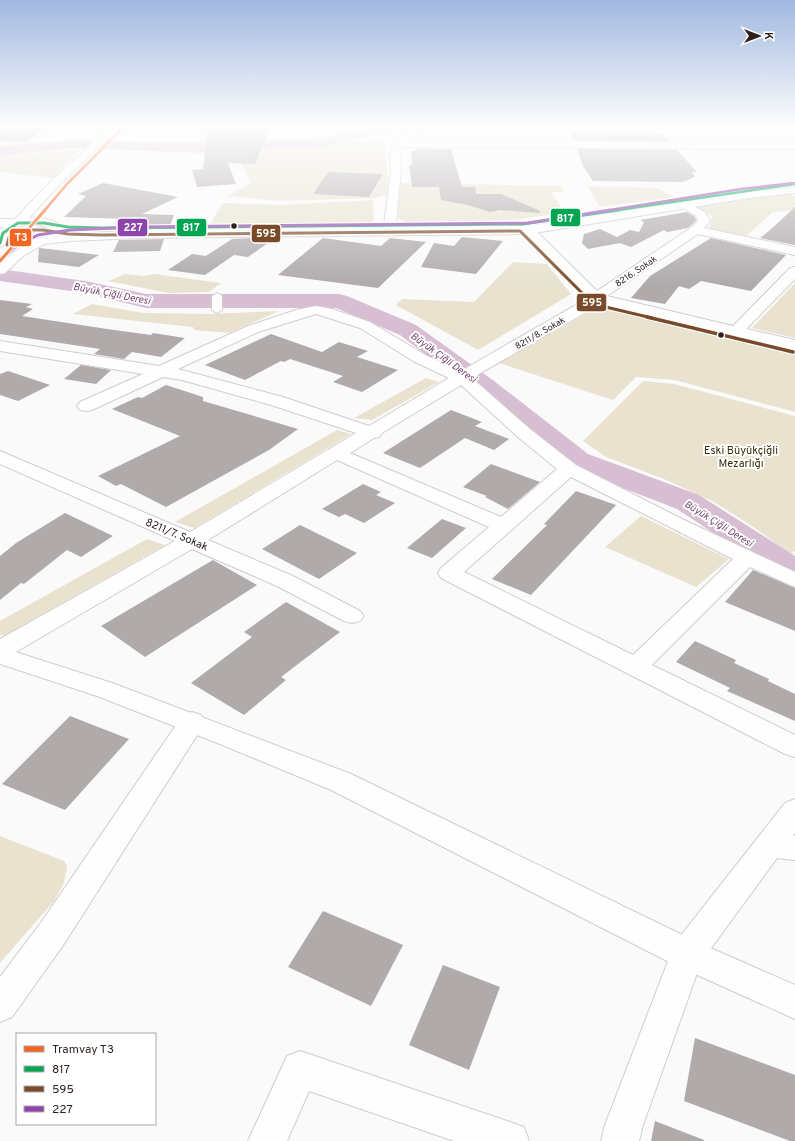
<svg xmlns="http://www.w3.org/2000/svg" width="795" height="1141" viewBox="0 0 795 1141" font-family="Overpass,sans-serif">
  <rect width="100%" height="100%" fill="#fafafa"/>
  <!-- green -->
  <g fill="#e8e2cf">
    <polygon points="350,141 384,142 388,179 387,195 374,198 279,201 228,196 251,183 235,152 337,144"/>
    <polygon points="80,149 53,178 0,172 0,156"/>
    <polygon points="400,183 562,186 564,192 551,192 565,213 513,220 406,222 398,218"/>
    <polygon points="587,186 657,188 674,197 600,207"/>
    <polygon points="788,193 795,196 795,210 773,212 744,238 709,230 712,216 698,208 698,205"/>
    <polygon points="373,200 374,221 368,223 210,224 223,203 279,205"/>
    <polygon points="39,224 47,225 54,229 48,235 27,239"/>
    <polygon points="513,262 547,264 571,294 478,350 396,305 402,299 474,302"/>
    <polygon points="125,274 143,276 154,274 221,283 209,292 169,293 108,281"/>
    <polygon points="795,283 795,338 752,328"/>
    <polygon points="92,304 143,313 209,314 279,311 229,333 194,330 193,327 73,314"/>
    <polygon points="598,307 612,307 795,351 795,412 675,380 636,377 613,400 499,363"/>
    <polygon points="426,378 439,382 372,420 354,418"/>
    <polygon points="643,381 674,384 795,416 795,551 790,554 752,526 714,502 664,479 606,457 583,441"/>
    <polygon points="337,430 351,434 194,528 175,522"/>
    <polygon points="641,516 729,559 696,587 605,547"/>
    <polygon points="147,539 165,545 5,635 0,635 0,621"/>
    <polygon points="0,836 64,861 67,866 64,883 54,901 0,963"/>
  </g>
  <!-- water -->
  <polygon fill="#d7bed3" points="92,140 87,146 0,153 0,149"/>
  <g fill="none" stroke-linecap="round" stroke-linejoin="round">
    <!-- river -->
    <g fill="#d7bed3" fill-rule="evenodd">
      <polygon points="370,127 392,127 390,130 327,146 206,153 74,148 0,156 0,146 74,140 206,143 327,138"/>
      <polygon points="0,269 85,281 146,294 339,294 347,296 416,325 494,381 588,454 699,495 795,556 795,578 768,569 677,509 566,466 476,393 400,335 336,308 146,308 85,293 0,281"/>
    </g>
  </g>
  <!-- building -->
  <g fill="#b0aaab">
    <polygon points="0,127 46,127 27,142 0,141"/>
    <polygon points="208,127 270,127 255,164 228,163 236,184 197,187 192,170 203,169"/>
    <polygon points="570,132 662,133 669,141 573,140"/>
    <polygon points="417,149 451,149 462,187 475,187 476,194 501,194 540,211 539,213 500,210 490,212 468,205 441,200 439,187 412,187 409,165 412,165 411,151 417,151"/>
    <polygon points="577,149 677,150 697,172 692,172 695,177 682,182 593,181 583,166"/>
    <polygon points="328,172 383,174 369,197 313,194"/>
    <polygon points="103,183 178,197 142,214 174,215 169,228 125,229 130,219 64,217 86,196 78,194"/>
    <polygon points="795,207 795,245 760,238 770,230"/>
    <polygon points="687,212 695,217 696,221 688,228 667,232 664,230 631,247 620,243 588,249 582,243 584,234 600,229 617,237 630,230 639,232 644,222 640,220"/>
    <polygon points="462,237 503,241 476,274 421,267 434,243 454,246"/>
    <polygon points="253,238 254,241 268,243 248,257 234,255 205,275 168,270 192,254 206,256 232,239"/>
    <polygon points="323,238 381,246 390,238 426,242 378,288 278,275"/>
    <polygon points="711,238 786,255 751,291 701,281 689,289 679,286 665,304 631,298 650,276"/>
    <polygon points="164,239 160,251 113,252 119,240"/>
    <polygon points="39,248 40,248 99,255 79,267 38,262"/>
    <polygon points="0,300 32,304 26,307 33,309 22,316 107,329 151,335 153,333 185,338 161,357 132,352 124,359 94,354 100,349 0,334"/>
    <polygon points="271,334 322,352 339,342 368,351 357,357 398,370 362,392 333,382 343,376 290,359 284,362 281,361 245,380 205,365"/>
    <polygon points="81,365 111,370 96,384 64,379"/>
    <polygon points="8,371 50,385 18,401 0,395 0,374"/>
    <polygon points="166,385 203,397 203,401 298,429 269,450 166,507 121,484 116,486 98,476 180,436 112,409 138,397 142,398"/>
    <polygon points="451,410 482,422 475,426 509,439 494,450 465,438 420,468 383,453"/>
    <polygon points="491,464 540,482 508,509 485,497 487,496 463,487"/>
    <polygon points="363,484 381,492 376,495 395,503 364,523 345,514 339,517 322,509"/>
    <polygon points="576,491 616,505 531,595 492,579 547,525 544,524"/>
    <polygon points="65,513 113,536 81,557 67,550 24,584 21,583 0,600 0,556 16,543"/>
    <polygon points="442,519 466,528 432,558 407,548"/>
    <polygon points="300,525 357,553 319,579 262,549"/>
    <polygon points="213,560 257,585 145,657 101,626"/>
    <polygon points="753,570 795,588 795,631 725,602"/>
    <polygon points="286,602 340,632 281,677 286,680 244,715 191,683 252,637 244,632"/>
    <polygon points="695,641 736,660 734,663 769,679 768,681 795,694 795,721 727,691 730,688 676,662"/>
    <polygon points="70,716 129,739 65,810 2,784"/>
    <polygon points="323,911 403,945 371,1006 288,967"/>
    <polygon points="443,965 500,987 469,1070 409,1045"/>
    <polygon points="695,1038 795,1075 795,1141 790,1141 684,1101"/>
    <polygon points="655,1121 704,1140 704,1141 651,1141"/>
  </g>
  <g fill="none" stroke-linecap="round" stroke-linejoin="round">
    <defs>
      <polygon id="pedestrian" points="217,293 222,296 222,310 217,313 212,310 212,296"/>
      <g id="minor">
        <path d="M422,127H439L438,129C427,132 413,130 406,141L795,143V149L403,147L400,152L401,171L396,225L390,229L386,227L384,225L391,171L390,152L403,132Z"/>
        <path d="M685,202L705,212L710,221L704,228L795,247V255L698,234L607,296L733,326L790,268L795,267V279L746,329L795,340V350L599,303L595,307L472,378L530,429L576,465L682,519L795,572V587L750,567L652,665L795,735V757L785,754L441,578L438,573L441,568L489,527L337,460L208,540L293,576L360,611L364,616L360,621L352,623L344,621L277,586L192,549L9,656L0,658V639L175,541L0,464V451L190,532L356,433L271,405L182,380L163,377L92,410L86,411L80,410L77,406L80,402L143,374L0,351V341L159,366L248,326L296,310L316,306L332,309L370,322L427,356L461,371L588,298L519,226L517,224L519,222H527L597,291L692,227L698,221L696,216L679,205ZM316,314L360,328L415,362L449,378L369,426L283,397L178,369L258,332ZM461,385L518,437L557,469L501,517L350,453L374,438L379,437L382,433ZM571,477L733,559L633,655L464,572Z"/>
        <polygon points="192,712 201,715 205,722 201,729 64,944 12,1017 0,1022 0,977 40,924 183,715"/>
        <polygon points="795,799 795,833 793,835 795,836 795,860 777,858 701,962 643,1125 639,1141 601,1141 605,1125 675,943 785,803"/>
        <polygon points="300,1051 510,1122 524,1127 529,1141 454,1141 309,1091 287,1141 248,1141 287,1056"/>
      </g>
      <g id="tertiary">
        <path d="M111,127H120L60,184L29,218C41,217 57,219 65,230L62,235L137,230L529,226L742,193L795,187V193L742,199L529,234L137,238L71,241L44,244L23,256L5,273L0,274V263L20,248L5,244L0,247V230L3,227H0V219H15L52,180ZM35,224L45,226L53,231C45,241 19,243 9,236C13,225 25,225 35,224Z"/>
        <polygon points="0,647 115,684 351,774 699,943 795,985 795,1019 675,965 331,790 220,744 97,696 0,664"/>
      </g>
    </defs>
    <!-- pedestrian casing -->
    <use href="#pedestrian" stroke="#d2cccb" stroke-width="2"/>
    <!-- minor casing -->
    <use href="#minor" stroke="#d2cccb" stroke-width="2"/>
    <!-- tertiary casing -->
    <use href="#tertiary" stroke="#d2cccb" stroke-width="2"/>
    <!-- pedestrian -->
    <use href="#pedestrian" fill="#fefefe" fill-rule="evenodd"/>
    <!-- minor -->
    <use href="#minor" fill="#fefefe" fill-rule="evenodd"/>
    <!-- tertiary -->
    <use href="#tertiary" fill="#fefefe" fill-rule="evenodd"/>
    <defs>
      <polyline id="bus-1-far1" points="612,211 795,184"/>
      <polyline id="bus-1" points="0,243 3,233 18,223 44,223 68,227 101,228 523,224 619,210"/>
      <polyline id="bus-2-far1" points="7,245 9,237 20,230 43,230 68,234 101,235 520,231 593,304 652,318"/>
      <polyline id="bus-2" points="647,317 793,352"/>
      <polyline id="bus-3-far1" points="604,211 741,189 794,183"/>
      <polyline id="bus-3" points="0,261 15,247 38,235 70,230 137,227 528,223 610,210"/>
    </defs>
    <!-- bus-1-far1 casing -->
    <use href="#bus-1-far1" stroke="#fff" stroke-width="4"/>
    <!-- bus-1 casing -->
    <use href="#bus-1" stroke="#fff" stroke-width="5"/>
    <!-- bus-2-far1 casing -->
    <use href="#bus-2-far1" stroke="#fff" stroke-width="5"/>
    <!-- bus-2 casing -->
    <use href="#bus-2" stroke="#fff" stroke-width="5.5"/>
    <!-- bus-3-far1 casing -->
    <use href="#bus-3-far1" stroke="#fff" stroke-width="4"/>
    <!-- bus-3 casing -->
    <use href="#bus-3" stroke="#fff" stroke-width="5"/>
    <!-- bus-1-far1 -->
    <use href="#bus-1-far1" stroke="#00a651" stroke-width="2.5"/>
    <!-- bus-1 -->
    <use href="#bus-1" stroke="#00a651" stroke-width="3"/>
    <!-- bus-2-far1 -->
    <use href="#bus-2-far1" stroke="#7a4b2a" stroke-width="3"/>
    <!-- bus-2 -->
    <use href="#bus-2" stroke="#7a4b2a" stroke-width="3.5"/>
    <!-- bus-3-far1 -->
    <use href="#bus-3-far1" stroke="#8e44ad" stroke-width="2.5"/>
    <!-- bus-3 -->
    <use href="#bus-3" stroke="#8e44ad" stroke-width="3"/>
    <defs>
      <polyline id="tram-1-far1" points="44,211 68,183 124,127"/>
      <polyline id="tram-1" points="0,261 45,210"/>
    </defs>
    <!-- tram-1-far1 casing -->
    <use href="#tram-1-far1" stroke="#fff" stroke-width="4"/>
    <!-- tram-1 casing -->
    <use href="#tram-1" stroke="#fff" stroke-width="5"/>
    <!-- tram-1-far1 -->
    <use href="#tram-1-far1" stroke="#f26522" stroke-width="2.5"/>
    <!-- tram-1 -->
    <use href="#tram-1" stroke="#f26522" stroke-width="3"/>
  </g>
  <!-- sky -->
  <linearGradient id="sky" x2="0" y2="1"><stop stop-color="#a1b8e0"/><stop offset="0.44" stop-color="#fdfdfd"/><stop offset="1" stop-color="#fdfdfd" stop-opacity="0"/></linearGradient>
  <rect width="795" height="286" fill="url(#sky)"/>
  <!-- markers -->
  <g fill="#2c1f1c" stroke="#fff" stroke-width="1.5">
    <circle cx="234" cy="226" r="3.5"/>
    <circle cx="721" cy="335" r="3.5"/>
  </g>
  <g text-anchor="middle" stroke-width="4" stroke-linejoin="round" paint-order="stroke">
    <!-- far-street labels -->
    <g font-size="9" fill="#2c1f1c" stroke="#fff">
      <text transform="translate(636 271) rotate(-34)" y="3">8216. Sokak</text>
      <text transform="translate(540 333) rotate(-30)" y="3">8211/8. Sokak</text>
    </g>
    <!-- far-water labels -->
    <g font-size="10" font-style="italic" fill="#74446d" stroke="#fff">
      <text transform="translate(112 293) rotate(11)" y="4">Büyük Çiğli Deresi</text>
      <text transform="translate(444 357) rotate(36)" y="4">Büyük Çiğli Deresi</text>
      <text transform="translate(719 523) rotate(32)" y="4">Büyük Çiğli Deresi</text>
    </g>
    <!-- park labels -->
    <g font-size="11" fill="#382e0b" stroke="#fff">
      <text x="741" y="454">Eski Büyükçiğli<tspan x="741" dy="13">Mezarlığı</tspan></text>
    </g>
    <!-- street labels -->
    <g font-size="11" fill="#2c1f1c" stroke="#fff">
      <text transform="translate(177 534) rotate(23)" y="4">8211/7. Sokak</text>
    </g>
  </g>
  <g stroke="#fff" stroke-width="1.5">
    <rect x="550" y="208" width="31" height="19" rx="4" fill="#00a651"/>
    <rect x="176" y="218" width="31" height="19" rx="4" fill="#00a651"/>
    <rect x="117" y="218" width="31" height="19" rx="4" fill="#8e44ad"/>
    <rect x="251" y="224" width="30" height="19" rx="4" fill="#7a4b2a"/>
    <rect x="9" y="228" width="23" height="19" rx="4" fill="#f26522"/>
    <rect x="576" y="293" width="31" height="19" rx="4" fill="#7a4b2a"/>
  </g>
  <g font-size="11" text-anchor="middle" font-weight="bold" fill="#fff">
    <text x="565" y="222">817</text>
    <text x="191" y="231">817</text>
    <text x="133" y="231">227</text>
    <text x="266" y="237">595</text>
    <text x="21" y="241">T3</text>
    <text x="592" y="306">595</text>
  </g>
  <!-- legend -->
  <rect x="16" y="1033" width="140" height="92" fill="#ffffff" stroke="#aba5a4"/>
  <rect x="24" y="1046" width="20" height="6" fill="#f26522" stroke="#aba5a4"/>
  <text x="52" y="1053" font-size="12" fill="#2c1f1c">Tramvay T3</text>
  <rect x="24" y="1066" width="20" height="6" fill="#00a651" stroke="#aba5a4"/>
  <text x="52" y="1073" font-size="12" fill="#2c1f1c">817</text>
  <rect x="24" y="1086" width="20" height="6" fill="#7a4b2a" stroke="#aba5a4"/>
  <text x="52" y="1093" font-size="12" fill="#2c1f1c">595</text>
  <rect x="24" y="1106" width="20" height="6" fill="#8e44ad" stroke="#aba5a4"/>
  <text x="52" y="1113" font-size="12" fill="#2c1f1c">227</text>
  <!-- north arrow -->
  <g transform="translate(759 36) rotate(90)" stroke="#ffffff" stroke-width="3" paint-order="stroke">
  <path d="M0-3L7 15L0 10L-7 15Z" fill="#2c1f1c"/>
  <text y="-6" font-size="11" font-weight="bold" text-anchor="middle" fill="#2c1f1c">K</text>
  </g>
</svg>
